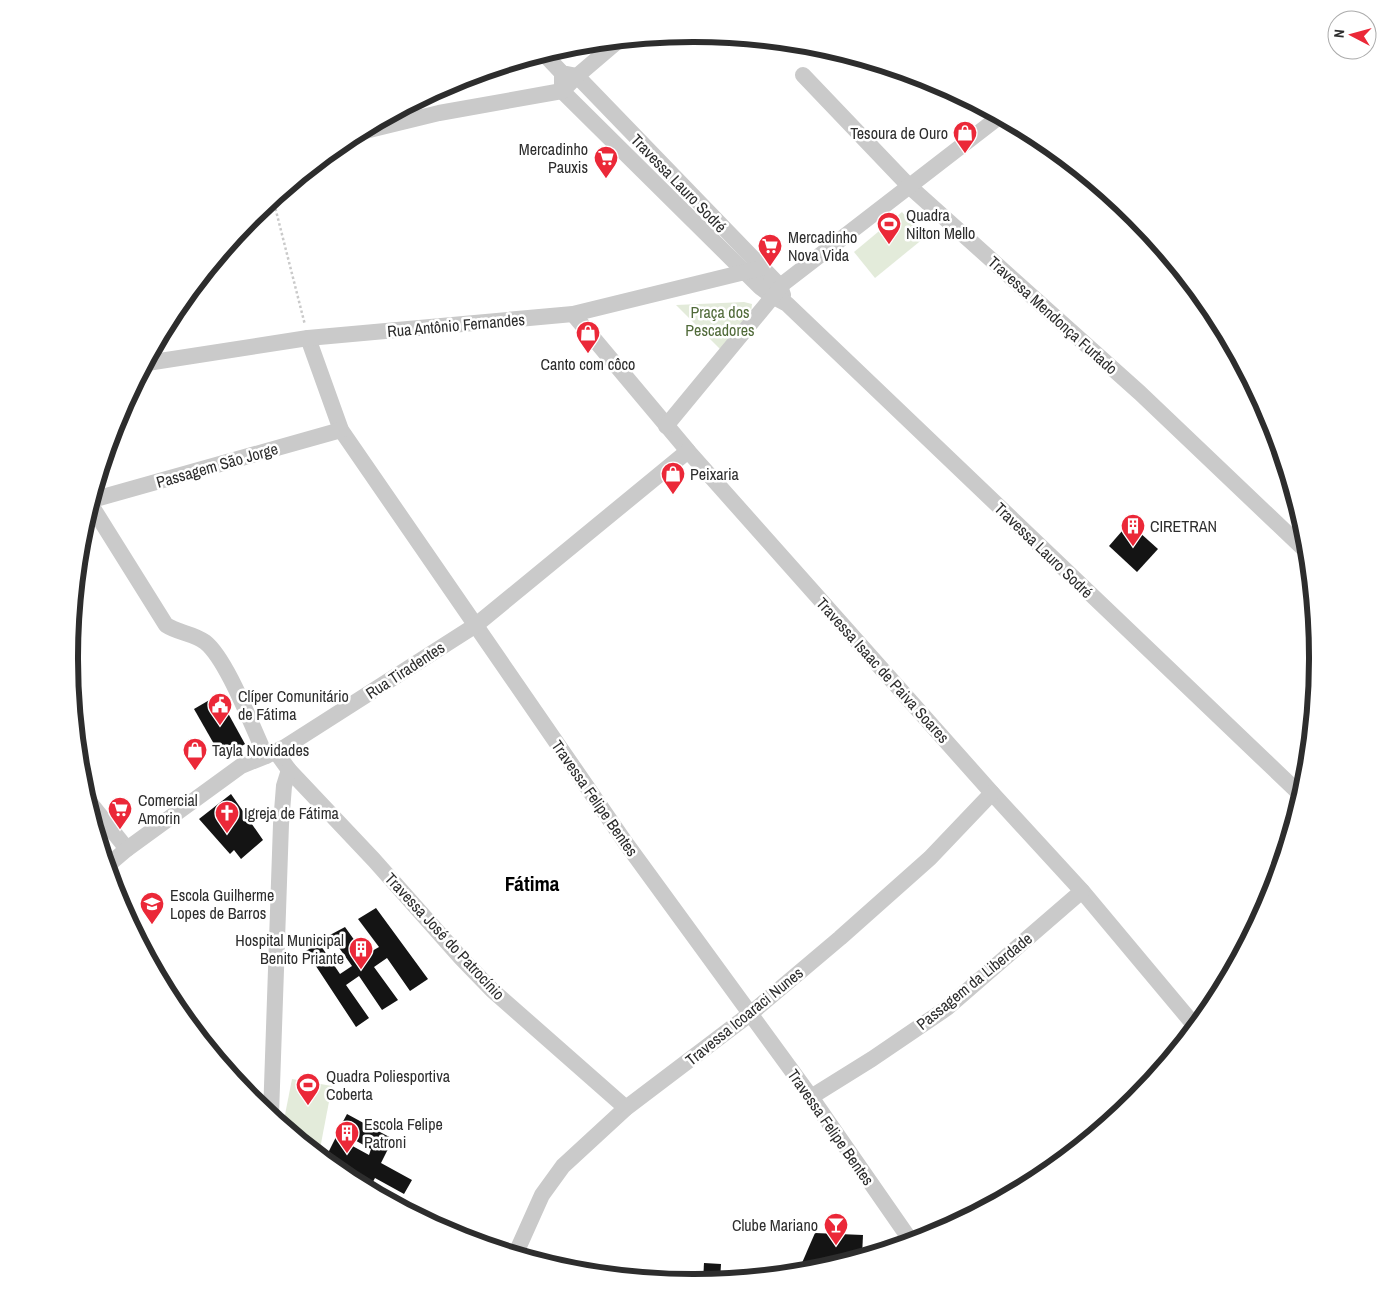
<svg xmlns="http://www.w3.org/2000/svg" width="1387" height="1316" viewBox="0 0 1387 1316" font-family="'Archivo Narrow',sans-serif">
  <rect width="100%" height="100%" fill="#fff"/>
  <!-- green -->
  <g fill="#e3ebda">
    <polygon points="902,212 924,238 875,278 854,252"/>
    <polygon points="744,302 752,304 751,312 720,349 676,305"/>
    <polygon points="292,1079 332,1086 319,1154 283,1125"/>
  </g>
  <!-- building -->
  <g fill="#141414">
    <polygon points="1129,523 1158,549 1137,572 1109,546"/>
    <polygon points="218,695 245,744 222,758 194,709"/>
    <polygon points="231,794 263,840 241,859 234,850 230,854 199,819"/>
    <polygon points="376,908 428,979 410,991 387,958 374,967 398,1000 382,1010 359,976 346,985 369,1018 356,1027 306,951 319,943 340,974 352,966 330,935 345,927 365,955 379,947 358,919"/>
    <polygon points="347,1114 393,1139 381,1163 412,1180 404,1194 375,1178 369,1189 352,1180 354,1176 325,1159 336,1137 369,1155 371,1149 338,1131"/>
    <polygon points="815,1233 863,1235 862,1256 815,1270 798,1272"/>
    <polygon points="704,1263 721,1264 720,1280 703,1281"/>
  </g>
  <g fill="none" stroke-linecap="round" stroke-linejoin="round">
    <!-- path -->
    <polyline stroke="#cacaca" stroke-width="2.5" stroke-dasharray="2.5 2.5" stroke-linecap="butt" points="273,199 305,325"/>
    <!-- street -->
    <g stroke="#cacaca" stroke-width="16">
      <polyline points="544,54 562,73 577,76 780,286 783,295"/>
      <polyline points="562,73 562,91 760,287 772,296 787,304 1301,795"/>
      <polyline points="803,75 909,186 1140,393 1307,552"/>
      <polyline points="357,133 439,113 562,91 577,76 618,41"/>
      <polyline points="573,314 688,451 992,793 1082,891 1195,1026"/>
      <polyline points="308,338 341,430 625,842 811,1097 911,1241"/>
      <polyline points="147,363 308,338 573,314 761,268"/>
      <polyline points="666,426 784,283 999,117"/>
      <polyline points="92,500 341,430"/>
      <path d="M91,505L166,625C178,633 193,633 205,642C227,659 253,729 266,756"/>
      <polyline points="276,752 289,770 374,860 461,958 492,990 626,1108"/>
      <polyline points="87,799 127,849"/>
      <polyline points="107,866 127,849 241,766 266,756 285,747 476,625 688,451"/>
      <polyline points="811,1097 872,1059 947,1008 1082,891"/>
      <polyline points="271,1115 281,824 284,786 289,770"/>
      <polyline points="516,1253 542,1195 563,1166 626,1108 750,1014 840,938 930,858 992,793"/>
    </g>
  </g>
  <!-- icons -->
  <defs>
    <symbol id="shop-pin" viewBox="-11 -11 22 30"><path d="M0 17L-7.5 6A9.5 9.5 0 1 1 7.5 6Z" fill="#eb2838" stroke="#fff"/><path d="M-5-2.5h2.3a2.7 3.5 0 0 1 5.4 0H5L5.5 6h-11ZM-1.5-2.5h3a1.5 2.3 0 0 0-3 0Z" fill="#fff"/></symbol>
    <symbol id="supermarket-pin" viewBox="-11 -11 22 30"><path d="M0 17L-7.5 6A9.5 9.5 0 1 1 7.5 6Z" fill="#eb2838" stroke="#fff"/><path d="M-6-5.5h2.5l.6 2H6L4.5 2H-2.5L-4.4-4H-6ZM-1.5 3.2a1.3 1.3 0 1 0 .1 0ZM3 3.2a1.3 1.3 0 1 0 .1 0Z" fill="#fff"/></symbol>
    <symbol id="stadium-pin" viewBox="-11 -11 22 30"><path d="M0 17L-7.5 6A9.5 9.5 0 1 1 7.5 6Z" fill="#eb2838" stroke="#fff"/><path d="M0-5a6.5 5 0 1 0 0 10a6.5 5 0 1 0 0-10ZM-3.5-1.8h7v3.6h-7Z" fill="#fff"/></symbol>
    <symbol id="building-pin" viewBox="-11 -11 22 30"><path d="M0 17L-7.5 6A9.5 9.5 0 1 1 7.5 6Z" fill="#eb2838" stroke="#fff"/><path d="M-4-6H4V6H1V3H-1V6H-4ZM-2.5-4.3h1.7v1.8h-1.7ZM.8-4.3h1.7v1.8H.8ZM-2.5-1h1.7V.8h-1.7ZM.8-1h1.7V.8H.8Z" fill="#fff"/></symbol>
    <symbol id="civic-pin" viewBox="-11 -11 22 30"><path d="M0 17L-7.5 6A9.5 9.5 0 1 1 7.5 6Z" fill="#eb2838" stroke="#fff"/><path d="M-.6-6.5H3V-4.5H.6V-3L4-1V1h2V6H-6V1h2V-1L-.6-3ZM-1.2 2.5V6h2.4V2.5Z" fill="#fff"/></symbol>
    <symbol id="church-pin" viewBox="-11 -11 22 30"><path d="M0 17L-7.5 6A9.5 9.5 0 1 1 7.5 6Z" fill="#eb2838" stroke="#fff"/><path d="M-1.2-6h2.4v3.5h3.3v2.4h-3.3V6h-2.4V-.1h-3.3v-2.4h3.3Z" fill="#fff"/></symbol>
    <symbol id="school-pin" viewBox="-11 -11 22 30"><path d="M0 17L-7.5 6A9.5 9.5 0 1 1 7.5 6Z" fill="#eb2838" stroke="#fff"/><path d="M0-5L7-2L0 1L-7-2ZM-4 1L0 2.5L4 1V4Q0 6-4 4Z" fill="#fff"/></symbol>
    <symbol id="bar-pin" viewBox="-11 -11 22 30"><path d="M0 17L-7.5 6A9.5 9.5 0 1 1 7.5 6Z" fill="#eb2838" stroke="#fff"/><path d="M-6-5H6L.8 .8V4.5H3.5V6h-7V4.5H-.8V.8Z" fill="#fff"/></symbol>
  </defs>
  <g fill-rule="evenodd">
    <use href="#shop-pin" x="951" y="119" width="28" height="38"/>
    <use href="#supermarket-pin" x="592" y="144" width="28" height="38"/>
    <use href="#stadium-pin" x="875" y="210" width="28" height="38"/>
    <use href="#supermarket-pin" x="756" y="232" width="28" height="38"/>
    <use href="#shop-pin" x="574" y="319" width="28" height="38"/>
    <use href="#shop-pin" x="659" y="460" width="28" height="38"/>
    <use href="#building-pin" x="1119" y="512" width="28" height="38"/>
    <use href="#civic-pin" x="206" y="691" width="28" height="38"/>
    <use href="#shop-pin" x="181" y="736" width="28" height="38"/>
    <use href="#supermarket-pin" x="106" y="795" width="28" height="38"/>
    <use href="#church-pin" x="213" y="799" width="28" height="38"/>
    <use href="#school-pin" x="138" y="890" width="28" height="38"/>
    <use href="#building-pin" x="347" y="935" width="28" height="38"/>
    <use href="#stadium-pin" x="294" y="1071" width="28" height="38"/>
    <use href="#building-pin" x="333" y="1119" width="28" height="38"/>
    <use href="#bar-pin" x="822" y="1211" width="28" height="38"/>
  </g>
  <g text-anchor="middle" stroke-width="5" stroke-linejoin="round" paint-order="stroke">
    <!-- poi labels -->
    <g font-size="16" fill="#2d2d2d" stroke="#fff" text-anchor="start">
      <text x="948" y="139" text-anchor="end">Tesoura de Ouro</text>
      <text x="588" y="155" text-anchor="end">Mercadinho<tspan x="588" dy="18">Pauxis</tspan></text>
      <text x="906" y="221">Quadra<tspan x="906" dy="18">Nilton Mello</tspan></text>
      <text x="788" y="243">Mercadinho<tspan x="788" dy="18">Nova Vida</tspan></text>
      <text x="588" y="370" text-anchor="middle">Canto com côco</text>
      <text x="690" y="480">Peixaria</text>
      <text x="1150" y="532">CIRETRAN</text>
      <text x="238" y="702">Clíper Comunitário<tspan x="238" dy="18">de Fátima</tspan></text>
      <text x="212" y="756">Tayla Novidades</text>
      <text x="138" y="806">Comercial<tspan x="138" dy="18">Amorin</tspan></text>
      <text x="244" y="819">Igreja de Fátima</text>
      <text x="170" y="901">Escola Guilherme<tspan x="170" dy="18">Lopes de Barros</tspan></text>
      <text x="344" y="946" text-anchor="end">Hospital Municipal<tspan x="344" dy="18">Benito Priante</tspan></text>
      <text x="326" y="1082">Quadra Poliesportiva<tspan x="326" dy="18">Coberta</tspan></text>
      <text x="364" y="1130">Escola Felipe<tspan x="364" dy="18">Patroni</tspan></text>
      <text x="818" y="1231" text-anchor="end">Clube Mariano</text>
    </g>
    <!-- street labels -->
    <g font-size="16" fill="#2d2d2d" stroke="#fff">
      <text transform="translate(679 183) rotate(46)" y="6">Travessa Lauro Sodré</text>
      <text transform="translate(1053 315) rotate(42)" y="6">Travessa Mendonça Furtado</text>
      <text transform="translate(456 325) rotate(-5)" y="6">Rua Antônio Fernandes</text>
      <text transform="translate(217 465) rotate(-16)" y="6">Passagem São Jorge</text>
      <text transform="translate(1044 550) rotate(44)" y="6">Travessa Lauro Sodré</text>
      <text transform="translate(405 670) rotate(-33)" y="6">Rua Tiradentes</text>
      <text transform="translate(883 670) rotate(48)" y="6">Travessa Isaac de Paiva Soares</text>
      <text transform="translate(595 798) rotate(55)" y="6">Travessa Felipe Bentes</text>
      <text transform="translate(445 936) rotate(47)" y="6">Travessa José do Patrocínio</text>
      <text transform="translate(974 981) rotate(-39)" y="6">Passagem da Liberdade</text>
      <text transform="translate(744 1016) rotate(-39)" y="6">Travessa Icoaraci Nunes</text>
      <text transform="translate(831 1127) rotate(55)" y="6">Travessa Felipe Bentes</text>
    </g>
    <!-- park labels -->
    <g font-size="16" fill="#506a39" stroke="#fff">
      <text x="720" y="318">Praça dos<tspan x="720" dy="18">Pescadores</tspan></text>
    </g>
    <!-- district labels -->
    <g font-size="21" font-weight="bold" fill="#000" stroke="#fff">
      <text x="532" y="891">Fátima</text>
    </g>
  </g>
  <!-- crop -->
  <path d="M0 0H1387V1316H0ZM693 42H694A615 615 0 0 1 1309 657V659A615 615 0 0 1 694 1274H693A615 615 0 0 1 78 659V657A615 615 0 0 1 693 42Z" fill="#fff" fill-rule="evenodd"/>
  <path fill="none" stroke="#2d2d2d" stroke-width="6" d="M693 42H694A615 615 0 0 1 1309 657V659A615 615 0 0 1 694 1274H693A615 615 0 0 1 78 659V657A615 615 0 0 1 693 42Z"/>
  <!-- north arrow -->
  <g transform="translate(1352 35) rotate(276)"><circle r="24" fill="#ffffff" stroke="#ababab"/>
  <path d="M0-4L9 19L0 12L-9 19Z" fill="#eb2838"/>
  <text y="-8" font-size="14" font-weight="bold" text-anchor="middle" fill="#2d2d2d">N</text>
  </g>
</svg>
